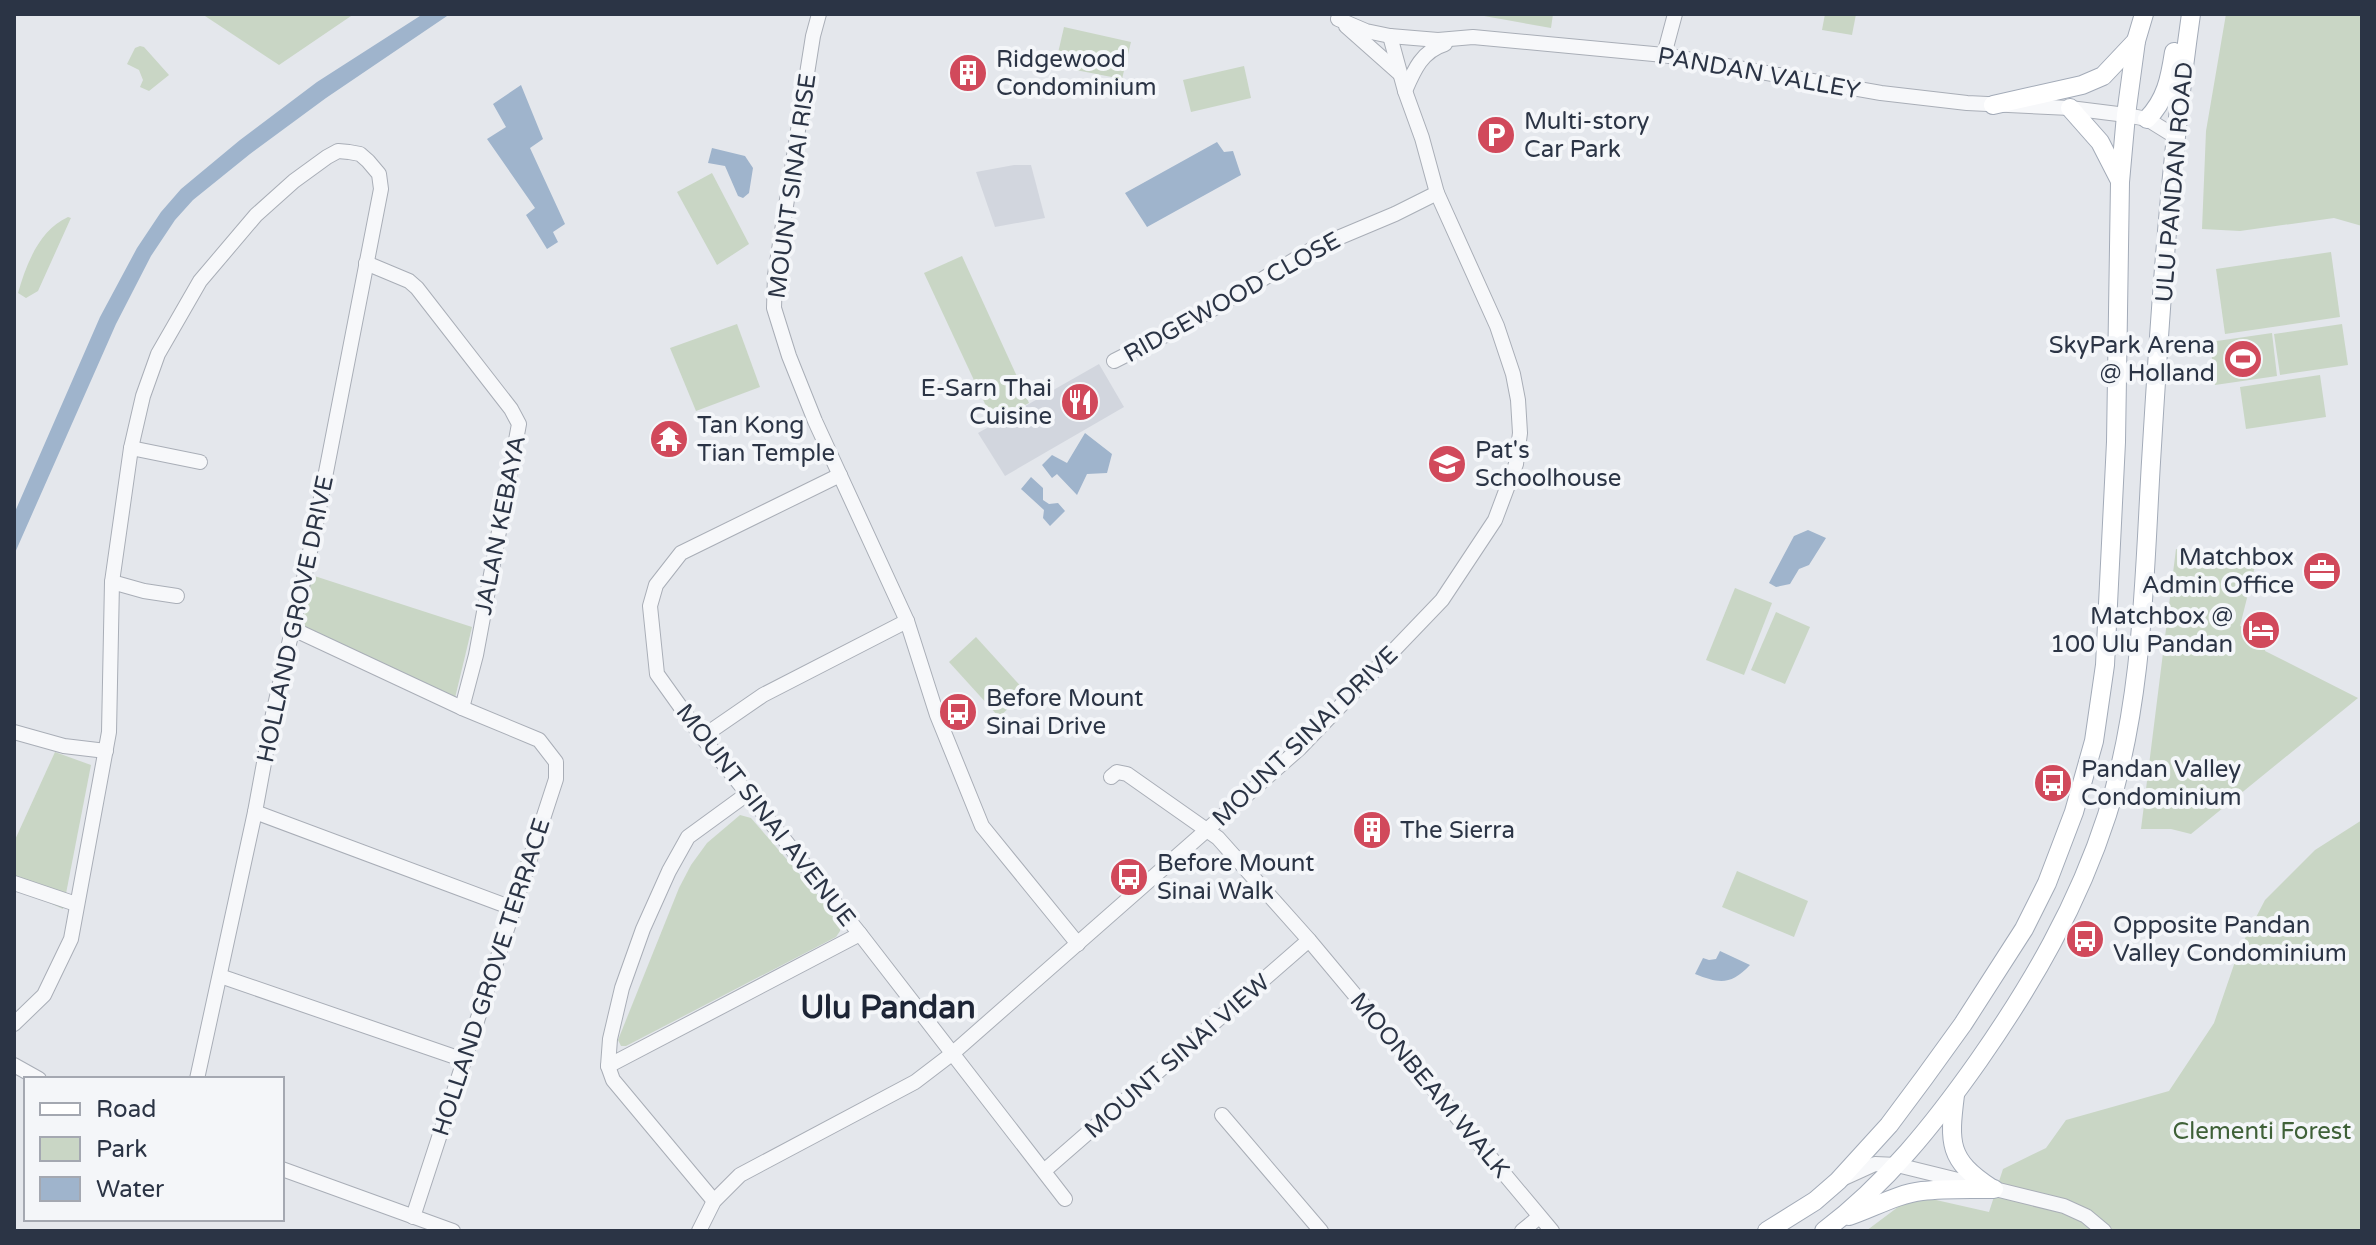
<svg xmlns="http://www.w3.org/2000/svg" width="2376" height="1245" viewBox="0 0 2376 1245" font-family="'Varela Round',sans-serif">
  <rect width="100%" height="100%" fill="#e4e7ec"/>
  <!-- built -->
  <g fill="#d2d6de">
    <polygon points="1014,165 1031,165 1045,218 995,227 976,172"/>
    <polygon points="1099,364 1124,407 1005,476 978,433"/>
  </g>
  <!-- green -->
  <g fill="#c9d6c5">
    <polygon points="202,14 354,14 279,65"/>
    <polygon points="1473,14 1553,14 1551,28"/>
    <polygon points="1825,14 1856,14 1852,35 1822,30"/>
    <polygon points="2226,14 2362,14 2362,226 2334,218 2240,231 2202,229 2206,131"/>
    <polygon points="1064,27 1131,42 1122,79 1055,66"/>
    <polygon points="140,46 144,47 169,75 149,91 140,87 143,80 139,70 127,64 135,48"/>
    <polygon points="1244,66 1251,98 1191,112 1183,80"/>
    <polygon points="712,173 749,244 717,265 677,192"/>
    <path d="M68,217L71,218L70,220L38,291L26,298L18,293C26,265 39,230 68,217Z"/>
    <polygon points="2331,252 2340,317 2225,334 2216,269"/>
    <polygon points="962,256 1029,403 993,421 924,273"/>
    <polygon points="737,324 760,387 696,411 670,348"/>
    <polygon points="2342,324 2348,365 2280,375 2274,334"/>
    <polygon points="2272,333 2277,376 2215,385 2210,342"/>
    <polygon points="2320,375 2326,417 2246,429 2240,387"/>
    <polygon points="2176,549 2255,566 2240,626 2269,632 2265,651 2358,698 2191,834 2171,829 2141,829"/>
    <polygon points="299,571 472,627 455,698 287,625"/>
    <polygon points="1735,588 1772,603 1744,675 1706,660"/>
    <polygon points="1776,612 1810,627 1785,684 1751,670"/>
    <polygon points="976,637 1026,692 999,717 949,662"/>
    <polygon points="55,752 91,765 63,909 14,887 14,842"/>
    <polygon points="740,815 751,818 841,922 840,931 836,937 626,1046 621,1046 618,1040 679,888 691,865 707,843"/>
    <polygon points="2362,820 2362,1231 1866,1231 1914,1195 1989,1212 2003,1169 2046,1148 2066,1120 2169,1091 2214,1023 2239,950 2265,900 2315,850"/>
    <polygon points="1737,871 1808,901 1794,937 1722,907"/>
  </g>
  <!-- water -->
  <g fill="#9fb4cc">
    <polygon points="423,14 450,14 326,98 250,154 193,200 175,220 151,256 116,324 14,555 14,514 100,317 137,248 161,212 181,189 240,140 317,82"/>
    <polygon points="521,85 543,139 530,148 565,224 553,232 558,242 547,249 526,215 535,208 487,139 506,127 493,104"/>
    <polygon points="1217,142 1224,152 1233,151 1241,175 1147,227 1125,193"/>
    <polygon points="712,148 745,156 753,168 749,193 743,198 738,196 725,166 708,163"/>
    <polygon points="1085,433 1112,454 1107,473 1087,474 1077,495 1057,474 1052,478 1042,465 1052,455 1067,463"/>
    <polygon points="1031,477 1043,488 1043,500 1049,504 1058,503 1065,511 1050,526 1043,518 1044,510 1021,489"/>
    <polygon points="1808,530 1826,538 1809,565 1799,569 1790,584 1776,587 1769,583 1794,536"/>
    <path d="M1720,951L1750,965C1731,985 1720,984 1695,974L1703,958L1709,960L1716,959Z"/>
  </g>
  <g fill="none" stroke-linecap="round" stroke-linejoin="round">
    <defs>
      <g id="minor">
        <polyline points="819,14 813,36 775,275 774,308 789,356 815,421 907,621 937,715 982,826 1078,944"/>
        <polyline points="1338,19 1366,31 1390,36 1438,40 1473,37 1664,55 1881,93 1967,103 2070,108 2126,115 2147,119 2176,137"/>
        <polyline points="1346,26 1399,73"/>
        <polyline points="1664,55 1675,14"/>
        <path d="M1405,91C1414,70 1422,51 1445,44"/>
        <polyline points="366,263 409,281 417,288 511,409 519,424 476,655 462,708"/>
        <polyline points="1114,361 1193,321 1314,248 1395,214 1437,193"/>
        <polyline points="131,448 200,462"/>
        <polyline points="840,475 681,553 656,585 650,606 657,674 702,737 860,934 1065,1199"/>
        <polyline points="112,582 144,591 177,596"/>
        <polyline points="293,629 462,708 539,740 556,762 556,779 413,1217"/>
        <polyline points="14,732 64,746 106,751"/>
        <polyline points="702,737 763,695 907,621"/>
        <polyline points="1111,777 1117,772 1127,774 1218,838 1309,940 1552,1231"/>
        <polyline points="255,812 512,908"/>
        <polyline points="14,883 76,904"/>
        <polyline points="220,976 464,1060"/>
        <polyline points="14,1024 44,995 71,939 109,732 112,582 131,448 143,396 158,354 200,281 256,215 294,181 327,157 338,151 349,152 360,154 368,161 379,174 381,189 314,534 273,714 255,812 197,1079"/>
        <polyline points="14,1065 39,1079"/>
        <polyline points="608,1066 860,934"/>
        <polyline points="1222,1115 1321,1231"/>
        <polyline points="282,1169 453,1231"/>
        <polyline points="1044,1171 1309,940"/>
        <polyline points="1842,1179 1875,1164 1897,1165 2064,1206 2086,1216 2104,1231"/>
        <polyline points="714,1201 613,1080 608,1066 610,1039 622,988 643,929 669,871 688,837 747,794"/>
        <polyline points="699,1231 714,1201 740,1175 915,1082 953,1053 1300,748 1442,600 1495,520 1516,464 1520,433 1518,400 1513,374 1497,326 1437,193 1422,138 1405,91 1390,36"/>
        <polyline points="1522,1231 1539,1217"/>
      </g>
      <g id="major">
        <polyline points="1993,105 2082,85 2103,76 2136,41"/>
        <polyline points="2070,108 2100,142 2119,179"/>
        <path d="M2147,119C2166,100 2170,78 2174,52"/>
        <path d="M1955,1095C1949,1143 1948,1160 1991,1188"/>
        <path d="M1849,1216C1873,1208 1897,1194 1922,1191C1946,1188 1970,1189 1994,1189"/>
        <polyline points="1767,1231 1815,1201 1838,1181 1889,1125 1924,1078 1963,1024 2024,929 2047,883 2074,812 2094,741 2105,665 2116,442 2120,182 2126,115 2136,41 2144,14"/>
        <path d="M1824,1231C1886,1184 1934,1124 1979,1060C2032,984 2078,905 2107,815C2143,701 2144,581 2151,462C2160,312 2170,162 2191,14"/>
      </g>
    </defs>
    <!-- minor casing -->
    <use href="#minor" stroke="#a9aeb7" stroke-width="16"/>
    <!-- major casing -->
    <use href="#major" stroke="#a3abb8" stroke-width="20"/>
    <!-- minor -->
    <use href="#minor" stroke="#f7f8fa" stroke-width="14"/>
    <!-- major -->
    <use href="#major" stroke="#fff" stroke-width="18"/>
  </g>
  <!-- icons -->
  <defs>
    <symbol id="building-disc" viewBox="-11 -11 22 22"><circle r="9.5" fill="#d1495b" stroke="#f4f6f9"/><path d="M-4-6H4V6H1V3H-1V6H-4ZM-2.5-4.3h1.7v1.8h-1.7ZM.8-4.3h1.7v1.8H.8ZM-2.5-1h1.7V.8h-1.7ZM.8-1h1.7V.8H.8Z" fill="#fff"/></symbol>
    <symbol id="parking-disc" viewBox="-11 -11 22 22"><circle r="9.5" fill="#d1495b" stroke="#f4f6f9"/><path d="M-3.5-5.5H1a3.5 3.5 0 0 1 0 7H-1V5.5H-3.5ZM-1-3.4V-.6H.8a1.4 1.4 0 0 0 0-2.8Z" fill="#fff"/></symbol>
    <symbol id="stadium-disc" viewBox="-11 -11 22 22"><circle r="9.5" fill="#d1495b" stroke="#f4f6f9"/><path d="M0-5a6.5 5 0 1 0 0 10a6.5 5 0 1 0 0-10ZM-3.5-1.8h7v3.6h-7Z" fill="#fff"/></symbol>
    <symbol id="restaurant-disc" viewBox="-11 -11 22 22"><circle r="9.5" fill="#d1495b" stroke="#f4f6f9"/><path d="M-5-6h1v4h1v-4h1v4h1v-4h1v5L-1.5 .5V6h-2V.5L-5-1ZM5-6V6H3V1.5H1.5Q1.5-4 5-6Z" fill="#fff"/></symbol>
    <symbol id="temple-disc" viewBox="-11 -11 22 22"><circle r="9.5" fill="#d1495b" stroke="#f4f6f9"/><path d="M0-6L5-2H3V0L6.5 2.5H4V6H1.5V3h-3V6H-4V2.5H-6.5L-3 0V-2H-5Z" fill="#fff"/></symbol>
    <symbol id="school-disc" viewBox="-11 -11 22 22"><circle r="9.5" fill="#d1495b" stroke="#f4f6f9"/><path d="M0-5L7-2L0 1L-7-2ZM-4 1L0 2.5L4 1V4Q0 6-4 4Z" fill="#fff"/></symbol>
    <symbol id="office-disc" viewBox="-11 -11 22 22"><circle r="9.5" fill="#d1495b" stroke="#f4f6f9"/><path d="M-6-3h4V-5.5h4V-3h4V5H-6ZM-1-4.5V-3h2v-1.5ZM-6 0V1H6V0Z" fill="#fff"/></symbol>
    <symbol id="hotel-disc" viewBox="-11 -11 22 22"><circle r="9.5" fill="#d1495b" stroke="#f4f6f9"/><path d="M-6-4.5h1.5V1H6V5H4.5V3h-9V5H-6ZM-4 0a1.8 1.8 0 1 1 3.6 0ZM.5 0V-2.5h3Q6-2.5 6 0Z" fill="#fff"/></symbol>
    <symbol id="bus-disc" viewBox="-11 -11 22 22"><circle r="9.5" fill="#d1495b" stroke="#f4f6f9"/><path d="M-5-6H5V4H4V6H2V4H-2V6H-4V4H-5ZM-3.5-4V0h7V-4ZM-3.5 1.2v1.5H-2V1.2ZM2 1.2v1.5H3.5V1.2Z" fill="#fff"/></symbol>
  </defs>
  <g fill-rule="evenodd">
    <use href="#building-disc" x="946" y="51" width="44" height="44"/>
    <use href="#parking-disc" x="1474" y="113" width="44" height="44"/>
    <use href="#stadium-disc" x="2221" y="337" width="44" height="44"/>
    <use href="#restaurant-disc" x="1058" y="380" width="44" height="44"/>
    <use href="#temple-disc" x="647" y="417" width="44" height="44"/>
    <use href="#school-disc" x="1425" y="442" width="44" height="44"/>
    <use href="#office-disc" x="2300" y="549" width="44" height="44"/>
    <use href="#hotel-disc" x="2239" y="608" width="44" height="44"/>
    <use href="#bus-disc" x="936" y="690" width="44" height="44"/>
    <use href="#bus-disc" x="2031" y="761" width="44" height="44"/>
    <use href="#building-disc" x="1350" y="808" width="44" height="44"/>
    <use href="#bus-disc" x="1107" y="855" width="44" height="44"/>
    <use href="#bus-disc" x="2063" y="917" width="44" height="44"/>
  </g>
  <g text-anchor="middle" stroke-width="8" stroke-linejoin="round" paint-order="stroke">
    <!-- poi labels -->
    <g font-size="24" fill="#2b3445" stroke="#f4f6f9" text-anchor="start">
      <text x="996" y="67">Ridgewood<tspan x="996" dy="28">Condominium</tspan></text>
      <text x="1524" y="129">Multi-story<tspan x="1524" dy="28">Car Park</tspan></text>
      <text x="2215" y="353" text-anchor="end">SkyPark Arena<tspan x="2215" dy="28">@ Holland</tspan></text>
      <text x="1052" y="396" text-anchor="end">E-Sarn Thai<tspan x="1052" dy="28">Cuisine</tspan></text>
      <text x="697" y="433">Tan Kong<tspan x="697" dy="28">Tian Temple</tspan></text>
      <text x="1475" y="458">Pat's<tspan x="1475" dy="28">Schoolhouse</tspan></text>
      <text x="2294" y="565" text-anchor="end">Matchbox<tspan x="2294" dy="28">Admin Office</tspan></text>
      <text x="2233" y="624" text-anchor="end">Matchbox @<tspan x="2233" dy="28">100 Ulu Pandan</tspan></text>
      <text x="986" y="706">Before Mount<tspan x="986" dy="28">Sinai Drive</tspan></text>
      <text x="2081" y="777">Pandan Valley<tspan x="2081" dy="28">Condominium</tspan></text>
      <text x="1400" y="838">The Sierra</text>
      <text x="1157" y="871">Before Mount<tspan x="1157" dy="28">Sinai Walk</tspan></text>
      <text x="2113" y="933">Opposite Pandan<tspan x="2113" dy="28">Valley Condominium</tspan></text>
    </g>
    <!-- street labels -->
    <g font-size="24" fill="#2b3445" stroke="#f4f6f9">
      <text transform="translate(1759 73) rotate(10)" y="8">PANDAN VALLEY</text>
      <text transform="translate(2174 182) rotate(-85)" y="8">ULU PANDAN ROAD</text>
      <text transform="translate(792 186) rotate(-82)" y="8">MOUNT SINAI RISE</text>
      <text transform="translate(1232 297) rotate(-29)" y="8">RIDGEWOOD CLOSE</text>
      <text transform="translate(500 525) rotate(-79)" y="8">JALAN KEBAYA</text>
      <text transform="translate(295 619) rotate(-78)" y="8">HOLLAND GROVE DRIVE</text>
      <text transform="translate(1305 736) rotate(-44)" y="8">MOUNT SINAI DRIVE</text>
      <text transform="translate(766 815) rotate(52)" y="8">MOUNT SINAI AVENUE</text>
      <text transform="translate(491 977) rotate(-72)" y="8">HOLLAND GROVE TERRACE</text>
      <text transform="translate(1177 1056) rotate(-41)" y="8">MOUNT SINAI VIEW</text>
      <text transform="translate(1430 1085) rotate(50)" y="8">MOONBEAM WALK</text>
    </g>
    <!-- park labels -->
    <g font-size="24" fill="#3f6138" stroke="#f4f6f9">
      <text x="2262" y="1139">Clementi Forest</text>
    </g>
    <!-- district labels -->
    <g font-size="32" font-weight="bold" fill="#1d2536" stroke="#f4f6f9">
      <text x="888" y="1018">Ulu Pandan</text>
    </g>
  </g>
  <!-- border -->
  <rect width="2376" height="1245" fill="none" stroke="#2b3445" stroke-width="32"/>
  <!-- legend -->
  <rect x="24" y="1077" width="260" height="144" fill="#f4f6f9" stroke="#a4a8b1" stroke-width="2"/>
  <rect x="40" y="1103" width="40" height="12" fill="#ffffff" stroke="#a4a8b1" stroke-width="2"/>
  <text x="96" y="1117" font-size="24" fill="#2b3445">Road</text>
  <rect x="40" y="1137" width="40" height="24" fill="#c9d6c5" stroke="#a4a8b1" stroke-width="2"/>
  <text x="96" y="1157" font-size="24" fill="#2b3445">Park</text>
  <rect x="40" y="1177" width="40" height="24" fill="#9fb4cc" stroke="#a4a8b1" stroke-width="2"/>
  <text x="96" y="1197" font-size="24" fill="#2b3445">Water</text>
</svg>
